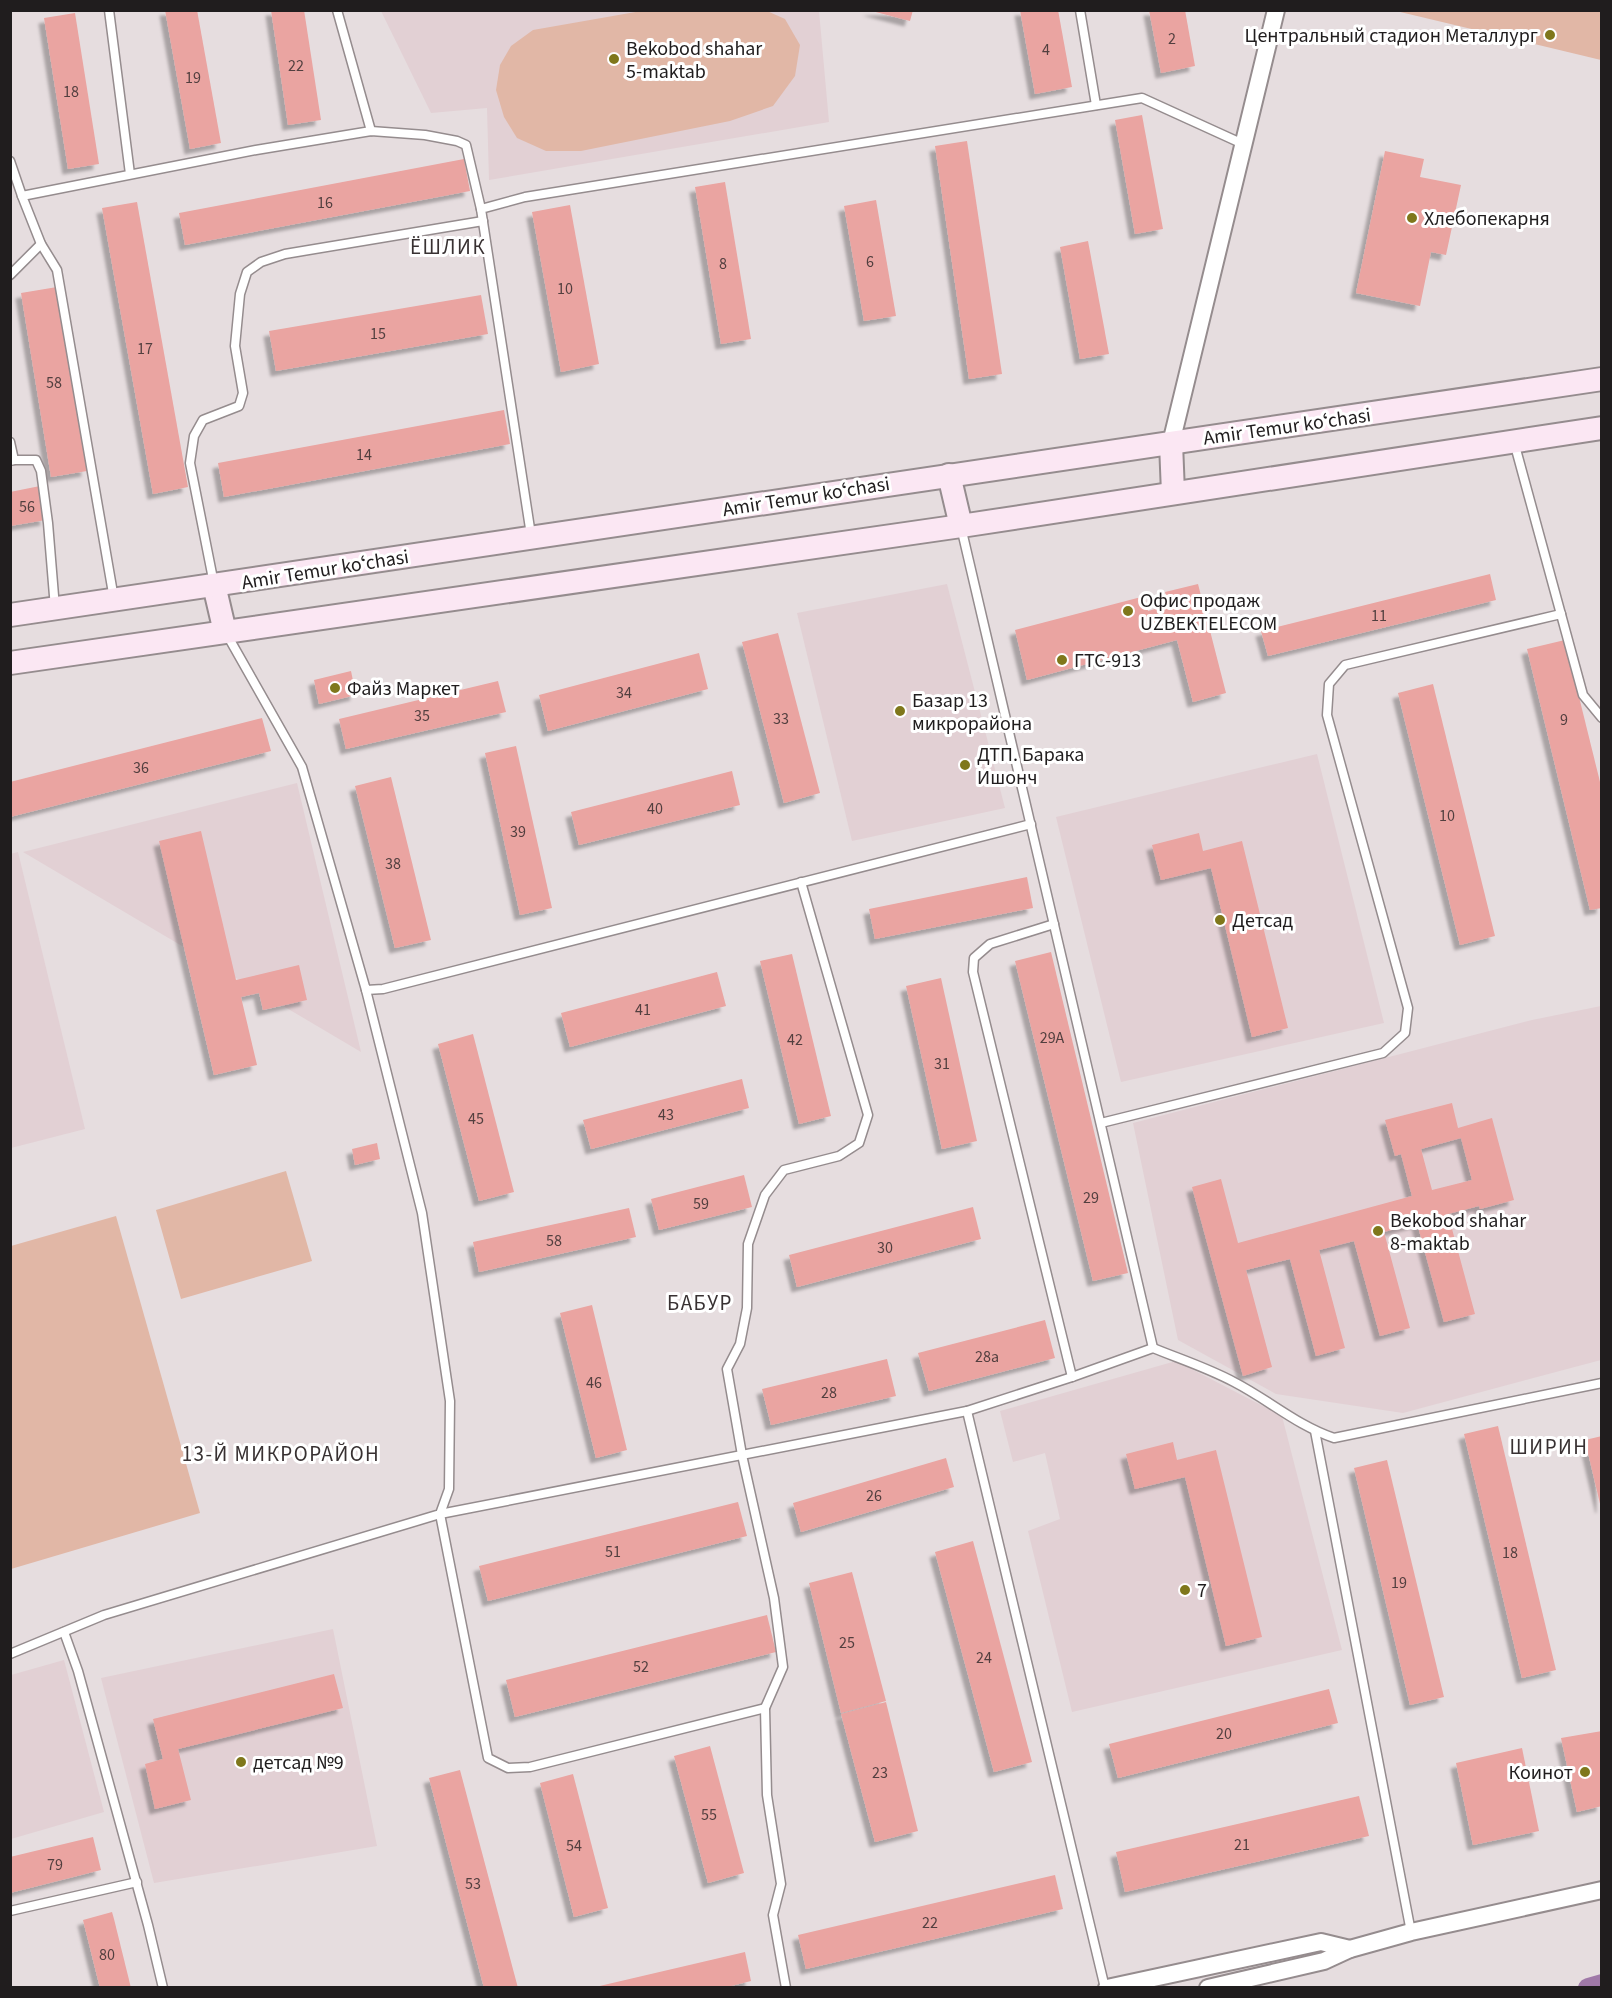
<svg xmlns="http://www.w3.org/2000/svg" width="1612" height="1998" viewBox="0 0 1612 1998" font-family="'Source Sans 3',sans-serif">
  <defs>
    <filter id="shadow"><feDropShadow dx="-5.5" dy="5.5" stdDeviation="1.5" flood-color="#0004"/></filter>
  </defs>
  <rect width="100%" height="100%" fill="#e6dddf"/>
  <!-- built -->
  <g fill="#e2d0d4">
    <polygon points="381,11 819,11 829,122 489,180 487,108 431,113"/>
    <polygon points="947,584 1005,808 852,841 797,613"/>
    <polygon points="1317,754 1384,1023 1121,1082 1056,817"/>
    <polygon points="297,783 361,1052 23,852"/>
    <polygon points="18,852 85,1129 11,1148 10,854"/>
    <polygon points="1601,1006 1601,1360 1403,1413 1276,1394 1178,1340 1133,1123 1532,1020"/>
    <polygon points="1176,1361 1282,1416 1342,1650 1072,1712 1028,1531 1060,1519 1045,1453 1013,1462 1000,1411"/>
    <polygon points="333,1629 377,1846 154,1883 101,1678"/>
    <polygon points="64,1660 104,1812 11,1839 11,1675"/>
  </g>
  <!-- green -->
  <g fill="#e1b7a6">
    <polygon points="647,10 767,11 785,19 800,45 795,76 773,106 730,121 581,151 546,151 517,138 504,117 496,90 500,65 511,46 533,30"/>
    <polygon points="1396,11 1601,11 1601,60"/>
    <polygon points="286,1171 312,1261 181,1299 156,1210"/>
    <polygon points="116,1216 200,1513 11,1569 11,1246"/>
  </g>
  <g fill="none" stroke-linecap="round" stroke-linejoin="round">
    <!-- canal -->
    <polyline stroke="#a079a8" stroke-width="20" points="1588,1988 1602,1984"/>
  </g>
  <!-- building -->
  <g fill="#eaa4a1" fill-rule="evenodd" filter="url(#shadow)">
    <polygon points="165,10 197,10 221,143 190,149"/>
    <polygon points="271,10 304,10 321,120 288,125"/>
    <polygon points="868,10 913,10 910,21"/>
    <polygon points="1020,10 1058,10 1072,87 1035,94"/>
    <polygon points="1149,10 1185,10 1195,66 1161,73"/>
    <polygon points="75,13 99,164 68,169 44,18"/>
    <polygon points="1142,115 1163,229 1135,234 1115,120"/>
    <polygon points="967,141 1002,374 969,379 935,146"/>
    <polygon points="1385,151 1424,159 1420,177 1461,185 1446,255 1431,252 1420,306 1356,293"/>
    <polygon points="464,159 470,191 185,245 179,213"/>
    <polygon points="725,182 751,339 721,344 695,187"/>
    <polygon points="876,200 896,316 864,321 844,206"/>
    <polygon points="137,202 188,487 153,494 102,208"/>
    <polygon points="570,205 599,364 561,372 532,212"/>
    <polygon points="1088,241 1109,354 1080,359 1060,247"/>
    <polygon points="57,287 87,471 51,477 21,293"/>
    <polygon points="481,295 488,334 276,371 269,331"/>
    <polygon points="504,410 510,444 224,497 218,463"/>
    <polygon points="40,486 46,520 10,526 10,492"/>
    <polygon points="1490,574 1496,600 1268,656 1261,631"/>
    <polygon points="1198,584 1226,693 1193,702 1177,640 1027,680 1015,630 1145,596 1148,611 1169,605 1165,592"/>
    <polygon points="778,633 820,793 784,803 742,642"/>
    <polygon points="1565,640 1602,790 1602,908 1590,910 1527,649"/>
    <polygon points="699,653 708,689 548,731 539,695"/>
    <polygon points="351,671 356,695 319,704 314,680"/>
    <polygon points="498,681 506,712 346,749 339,719"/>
    <polygon points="1433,684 1495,936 1460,945 1398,693"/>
    <polygon points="262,718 271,751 10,817 10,782"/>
    <polygon points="516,746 552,908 520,915 485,753"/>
    <polygon points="732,771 740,805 579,845 571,812"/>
    <polygon points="391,777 431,940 395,948 355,786"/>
    <polygon points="201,831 236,980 299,965 307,1000 263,1010 259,993 241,997 257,1065 214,1075 159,841"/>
    <polygon points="1199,833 1203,851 1242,841 1288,1028 1252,1037 1211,868 1161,880 1152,845"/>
    <polygon points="1027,877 1033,908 875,939 869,909"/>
    <polygon points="1051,952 1128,1273 1093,1281 1015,961"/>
    <polygon points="792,954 831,1116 799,1124 760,961"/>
    <polygon points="717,972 726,1006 570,1047 561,1013"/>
    <polygon points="941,978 977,1141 942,1149 906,986"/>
    <polygon points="473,1034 514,1192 479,1201 438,1044"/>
    <polygon points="742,1079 749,1108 591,1149 583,1120"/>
    <path d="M1452,1103L1458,1128L1492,1118L1514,1200L1480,1209L1479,1206L1448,1214L1475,1314L1444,1322L1417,1223L1384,1232L1410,1328L1380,1336L1354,1241L1319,1250L1345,1348L1316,1356L1290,1259L1246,1270L1272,1367L1243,1376L1192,1187L1221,1179L1238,1243L1412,1196L1401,1154L1395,1156L1385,1120ZM1461,1138L1472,1180L1432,1190L1421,1149Z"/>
    <polygon points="377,1143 380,1159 355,1165 352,1149"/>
    <polygon points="744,1175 752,1207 659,1230 651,1199"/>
    <polygon points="973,1207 981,1239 797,1287 789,1255"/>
    <polygon points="629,1208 636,1237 479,1272 473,1242"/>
    <polygon points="592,1305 627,1450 596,1458 560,1313"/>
    <polygon points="1045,1320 1055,1358 929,1391 918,1353"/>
    <polygon points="887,1359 896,1396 771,1425 762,1389"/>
    <polygon points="1498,1426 1556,1670 1522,1678 1464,1434"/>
    <polygon points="1602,1436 1602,1507 1601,1508 1585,1440"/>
    <polygon points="1173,1442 1177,1460 1216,1450 1262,1637 1226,1646 1185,1477 1135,1489 1126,1454"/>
    <polygon points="946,1458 954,1487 801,1532 793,1503"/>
    <polygon points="1387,1460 1444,1697 1410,1705 1354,1468"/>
    <polygon points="738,1502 747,1536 488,1601 479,1566"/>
    <polygon points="973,1541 1032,1762 994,1772 935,1552"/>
    <polygon points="852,1572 886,1701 841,1713 809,1583"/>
    <polygon points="767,1615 776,1652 515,1717 506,1680"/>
    <polygon points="334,1674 343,1708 178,1749 191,1800 155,1809 145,1764 163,1759 153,1719"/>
    <polygon points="1329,1689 1338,1723 1118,1778 1109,1744"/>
    <polygon points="886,1702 918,1831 875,1842 841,1714"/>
    <polygon points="1602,1731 1602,1806 1577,1812 1561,1738"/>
    <polygon points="710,1746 744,1873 708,1883 674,1756"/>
    <polygon points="1522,1748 1539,1831 1473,1845 1456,1763"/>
    <polygon points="460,1770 518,1988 484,1988 429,1778"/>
    <polygon points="573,1774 608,1908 574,1917 540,1783"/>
    <polygon points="1359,1796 1369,1836 1125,1892 1116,1852"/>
    <polygon points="93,1837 101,1870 10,1893 10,1857"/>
    <polygon points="1055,1875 1063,1909 806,1969 798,1935"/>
    <polygon points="112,1912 114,1919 131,1988 100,1988 83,1920"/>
    <polygon points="745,1952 751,1981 723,1988 591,1988"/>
  </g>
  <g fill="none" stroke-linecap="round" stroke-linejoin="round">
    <defs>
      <g id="lane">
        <polyline points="109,10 130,174"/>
        <polyline points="337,10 371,131"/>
        <polyline points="1080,10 1096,105"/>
        <polyline points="10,161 22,196"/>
        <polyline points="10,275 41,244"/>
        <polyline points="10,442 14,460 10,461"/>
        <polyline points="1514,442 1583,695 1602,718"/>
        <polyline points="14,460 36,460 41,471 48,523 55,608"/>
        <polyline points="961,527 1153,1348"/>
        <polyline points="531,535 481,209 525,197 1142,98 1243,144"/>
        <polyline points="214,584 190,463 194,436 203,420 239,406 243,393 235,346 240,294 247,272 261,262 285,254 483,221"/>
        <polyline points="114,599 57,270 41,244 22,196 256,150 371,131 425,135 457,141 466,145 481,209"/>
        <polyline points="226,633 302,767 366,990 383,989 1031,824"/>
        <polyline points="1054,924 990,944 974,958 973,972 1072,1377"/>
        <polyline points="1101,1123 1383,1053 1405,1033 1408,1008 1327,715 1329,684 1345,665 1561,614"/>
        <polyline points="1315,1431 1411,1932"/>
        <polyline points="64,1632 78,1671 148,1925 163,1988"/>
        <polyline points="10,1654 104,1615 440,1514 449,1489 450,1401 422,1213 366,990"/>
        <polyline points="765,1708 530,1767 508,1768 488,1758 440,1514 967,1411"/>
        <polyline points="10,1911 137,1882"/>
        <polyline points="786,1988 773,1915 781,1884 767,1795 765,1708 783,1667 774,1598 742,1455 727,1369 740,1344 747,1308 748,1244 765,1195 784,1170 839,1156 859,1143 868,1115 801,882"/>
        <path d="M1105,1988L967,1411L1072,1377L1153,1348C1180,1359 1208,1368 1234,1382C1269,1400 1296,1425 1334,1438L1602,1383"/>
      </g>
      <g id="street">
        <polyline points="1171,443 1276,10"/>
        <polyline points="1107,1988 1321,1942 1350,1949"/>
        <polyline points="1208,1988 1324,1961 1350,1949 1411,1932 1602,1890"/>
      </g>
      <g id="secondary">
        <polyline points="1171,443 1173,493"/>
        <polyline points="949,475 961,526"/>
        <polyline points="214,585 225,632"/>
        <polyline points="10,615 1602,379"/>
        <polyline points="10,663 961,526 1602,428"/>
      </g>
    </defs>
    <!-- lane casing -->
    <use href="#lane" stroke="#958c8e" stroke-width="11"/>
    <!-- street casing -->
    <use href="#street" stroke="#958c8e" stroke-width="20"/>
    <!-- secondary casing -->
    <use href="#secondary" stroke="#958c8e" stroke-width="26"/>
    <!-- lane -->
    <use href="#lane" stroke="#fff" stroke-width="8"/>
    <!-- street -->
    <use href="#street" stroke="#fff" stroke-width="16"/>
    <!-- secondary -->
    <use href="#secondary" stroke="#fbe7f3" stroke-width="22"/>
  </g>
  <!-- markers -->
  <g fill="#7f771b" stroke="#fff" stroke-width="2">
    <circle cx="1550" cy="35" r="6"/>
    <circle cx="614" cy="59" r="6"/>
    <circle cx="1412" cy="218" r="6"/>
    <circle cx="1128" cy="611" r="6"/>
    <circle cx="1062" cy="660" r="6"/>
    <circle cx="335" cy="688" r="6"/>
    <circle cx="900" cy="711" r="6"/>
    <circle cx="965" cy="765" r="6"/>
    <circle cx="1220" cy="920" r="6"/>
    <circle cx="1378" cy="1231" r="6"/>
    <circle cx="1185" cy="1590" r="6"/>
    <circle cx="241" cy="1762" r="6"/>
    <circle cx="1585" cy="1772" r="6"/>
  </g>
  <g text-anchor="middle" stroke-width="6" stroke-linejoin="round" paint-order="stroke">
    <!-- number labels -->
    <g font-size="16" fill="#523f3f">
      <text x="1172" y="44">2</text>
      <text x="1046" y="55">4</text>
      <text x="296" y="71">22</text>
      <text x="193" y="83">19</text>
      <text x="71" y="97">18</text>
      <text x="325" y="208">16</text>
      <text x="870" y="267">6</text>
      <text x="723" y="269">8</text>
      <text x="565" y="294">10</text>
      <text x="378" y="339">15</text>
      <text x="145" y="354">17</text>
      <text x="54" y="388">58</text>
      <text x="364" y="460">14</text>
      <text x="27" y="512">56</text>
      <text x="1379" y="621">11</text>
      <text x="624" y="698">34</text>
      <text x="422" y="721">35</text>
      <text x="781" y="724">33</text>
      <text x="1564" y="725">9</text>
      <text x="141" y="773">36</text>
      <text x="655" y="814">40</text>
      <text x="1447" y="821">10</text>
      <text x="518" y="837">39</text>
      <text x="393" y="869">38</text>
      <text x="643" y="1015">41</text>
      <text x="1052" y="1043">29A</text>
      <text x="795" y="1045">42</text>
      <text x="942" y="1069">31</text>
      <text x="666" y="1120">43</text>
      <text x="476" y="1124">45</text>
      <text x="1091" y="1203">29</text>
      <text x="701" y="1209">59</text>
      <text x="554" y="1246">58</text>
      <text x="885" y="1253">30</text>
      <text x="987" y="1362">28а</text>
      <text x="594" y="1388">46</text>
      <text x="829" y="1398">28</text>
      <text x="874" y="1501">26</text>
      <text x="613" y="1557">51</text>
      <text x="1510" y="1558">18</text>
      <text x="1399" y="1588">19</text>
      <text x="847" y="1648">25</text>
      <text x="984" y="1663">24</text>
      <text x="641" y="1672">52</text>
      <text x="1224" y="1739">20</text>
      <text x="880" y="1778">23</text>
      <text x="709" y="1820">55</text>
      <text x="1242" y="1850">21</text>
      <text x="574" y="1851">54</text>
      <text x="55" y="1870">79</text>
      <text x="473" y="1889">53</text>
      <text x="930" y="1928">22</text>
      <text x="107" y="1960">80</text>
    </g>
    <!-- poi labels -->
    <g font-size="20" fill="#201d1e" stroke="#fff" text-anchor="start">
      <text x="1538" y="42" text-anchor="end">Центральный стадион Металлург</text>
      <text x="626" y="55">Bekobod shahar<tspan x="626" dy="23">5-maktab</tspan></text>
      <text x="1424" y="225">Хлебопекарня</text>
      <text x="1140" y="607">Офис продаж<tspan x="1140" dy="23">UZBEKTELECOM</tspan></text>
      <text x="1074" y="667">ГТС-913</text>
      <text x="347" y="695">Файз Маркет</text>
      <text x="912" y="707">Базар 13<tspan x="912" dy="23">микрорайона</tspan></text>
      <text x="977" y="761">ДТП. Барака<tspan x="977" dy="23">Ишонч</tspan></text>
      <text x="1232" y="927">Детсад</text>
      <text x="1390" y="1227">Bekobod shahar<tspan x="1390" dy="23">8-maktab</tspan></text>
      <text x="1197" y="1597">7</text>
      <text x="253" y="1769">детсад №9</text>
      <text x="1573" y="1779" text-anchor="end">Коинот</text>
    </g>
    <!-- street labels -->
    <g font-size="20" fill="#201d1e" stroke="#fff">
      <text transform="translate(1287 426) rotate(-8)" y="7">Amir Temur koʻchasi</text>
      <text transform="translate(806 496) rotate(-9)" y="7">Amir Temur koʻchasi</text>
      <text transform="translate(325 569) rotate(-9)" y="7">Amir Temur koʻchasi</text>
    </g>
    <!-- neighbourhood labels -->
    <g font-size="21" letter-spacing="1.5" fill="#383132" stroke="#fff">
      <text x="448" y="254">ЁШЛИК</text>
      <text x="700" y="1310">БАБУР</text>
      <text x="1549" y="1454">ШИРИН</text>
      <text x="281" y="1461">13-Й МИКРОРАЙОН</text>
    </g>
  </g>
  <!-- border -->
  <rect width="1612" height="1998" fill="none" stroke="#201d1e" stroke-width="24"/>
</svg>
